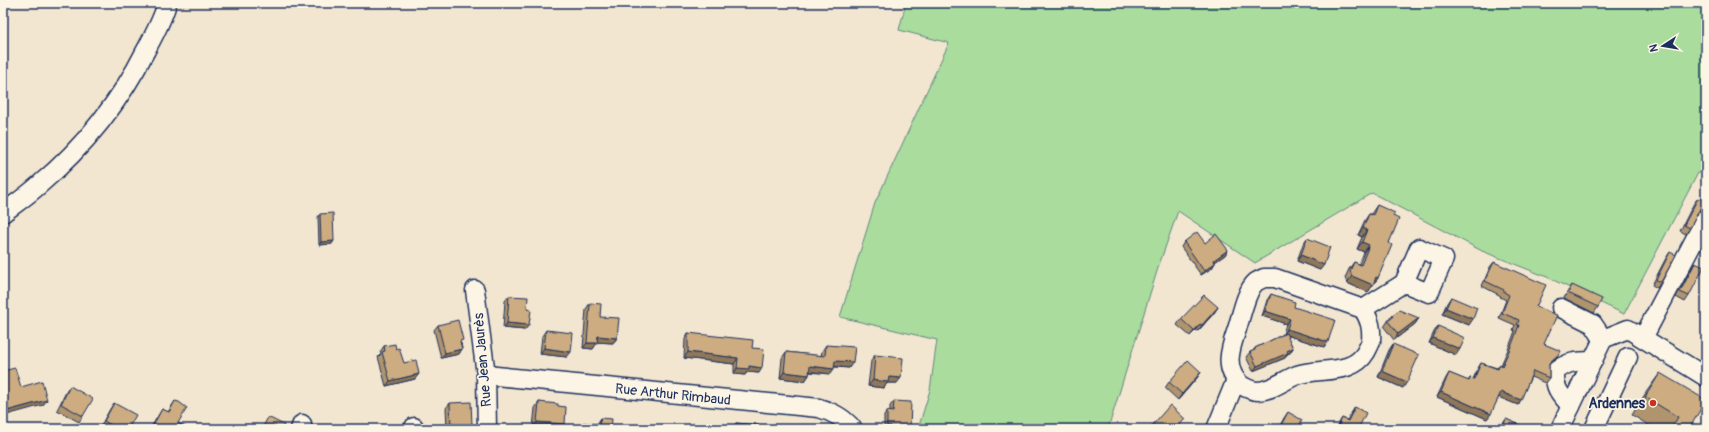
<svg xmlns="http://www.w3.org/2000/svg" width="1709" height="432" viewBox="0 0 1709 432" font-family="Pangolin,sans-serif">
  <rect width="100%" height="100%" fill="#f2e6d1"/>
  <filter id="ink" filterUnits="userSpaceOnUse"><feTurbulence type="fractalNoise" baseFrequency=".025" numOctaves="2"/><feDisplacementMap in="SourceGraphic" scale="8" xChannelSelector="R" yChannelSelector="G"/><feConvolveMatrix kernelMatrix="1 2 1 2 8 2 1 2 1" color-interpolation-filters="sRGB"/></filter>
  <g filter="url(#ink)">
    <!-- green -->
    <polygon fill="#a9dc9d" stroke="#62867e" points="906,3 1706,3 1706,173 1698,173 1624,314 1547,277 1482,251 1372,193 1255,263 1178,211 1158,268 1108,429 918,429 930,390 937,340 840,317 875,203 949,43 899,30"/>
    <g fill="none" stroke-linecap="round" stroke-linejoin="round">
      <defs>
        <g id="minor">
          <path d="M3,213C15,204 28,195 39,185C84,147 120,102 146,50C154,35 163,19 167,3"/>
          <path d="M1264,278H1275L1363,309C1370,320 1372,328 1371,341C1370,345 1368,348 1366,352C1352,376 1321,367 1297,375C1284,380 1273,390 1258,391C1253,391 1246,388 1241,385C1223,369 1230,349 1237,329C1241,317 1246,290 1256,282C1259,280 1262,279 1264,278Z"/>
          <polyline points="475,290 486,375 487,429"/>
          <polyline points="1561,308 1593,324 1603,339"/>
          <polyline points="1363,309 1404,283 1419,248 1444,259 1429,293 1404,283"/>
          <polyline points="1643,338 1706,218"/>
          <path d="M486,375L819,408C833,412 844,418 853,429"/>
          <path d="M1571,406C1560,394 1554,389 1555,372C1567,361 1578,361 1593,361"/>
          <polyline points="414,427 414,429"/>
          <polyline points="300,429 302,424"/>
          <polyline points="1216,429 1236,380"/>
          <polyline points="1560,429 1603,339 1628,329 1706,377"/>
          <polyline points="1594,429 1628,357"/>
        </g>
      </defs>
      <!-- minor casing -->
      <use href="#minor" stroke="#1b2f5e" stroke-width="21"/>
      <!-- minor -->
      <use href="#minor" stroke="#fcf5e5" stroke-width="18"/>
    </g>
    <!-- wall -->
    <g fill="#af946e" stroke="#1b2f5e">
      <polygon points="1698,198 1704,208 1698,212 1690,228 1686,234 1680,231 1694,203"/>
      <polygon points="1377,205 1393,216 1389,243 1378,278 1368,292 1347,283 1345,278 1349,269 1354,262 1359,264 1364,252 1357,249 1362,237 1358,235 1365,220 1369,214 1371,214"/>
      <polygon points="320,214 332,244 319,245 318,217"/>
      <polygon points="1307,238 1320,270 1297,261 1303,244"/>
      <polygon points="1184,242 1205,243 1228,250 1225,255 1215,262 1215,263 1212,268 1201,275 1181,247"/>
      <polygon points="1670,252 1661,282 1657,288 1652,285 1666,258"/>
      <polygon points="1494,262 1536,307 1544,344 1560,353 1556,358 1549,365 1549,378 1545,383 1531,377 1518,405 1499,397 1487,419 1437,397 1446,378 1449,373 1468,381 1470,378 1473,379 1478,368 1481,363 1497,368 1500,364 1501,365 1509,347 1515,331 1513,330 1515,325 1499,318 1506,300 1500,297 1501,296 1482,286 1490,267"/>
      <polygon points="1695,263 1689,296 1685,302 1676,297 1691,269"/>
      <polygon points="1572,285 1598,307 1594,313 1564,298 1568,291"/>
      <polygon points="1271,294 1294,307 1324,347 1287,335 1293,348 1290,353 1287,354 1285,358 1253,371 1246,357 1250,352 1253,351 1255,348 1284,334 1283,334 1286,324 1262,316 1267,300"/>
      <polygon points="509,296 527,309 525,330 503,328 505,301"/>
      <polygon points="1451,297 1469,325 1442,314 1447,303"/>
      <polygon points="590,303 600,317 617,338 613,343 597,342 593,349 583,348 586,309"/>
      <polygon points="1218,307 1214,313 1198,331 1196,330 1190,336 1177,325 1181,319"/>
      <polygon points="1392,315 1419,318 1415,324 1394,340 1384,327"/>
      <polygon points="438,325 461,343 462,349 459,354 441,358 434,330"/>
      <polygon points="1438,326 1456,355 1429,343 1434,332"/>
      <polygon points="546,330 567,357 540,354 542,336"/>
      <polygon points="688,333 752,348 759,373 747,372 745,375 734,374 734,364 684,358 685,339"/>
      <polygon points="1393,344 1403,388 1378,377 1389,350"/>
      <polygon points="826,345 849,368 834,367 830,374 809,372 809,375 805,381 780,378 782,358 786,352 821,356 822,351"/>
      <polygon points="384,346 396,349 404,363 415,379 386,386 378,357 381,354 380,352"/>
      <polygon points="875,355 897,383 887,383 884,388 868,386 871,361"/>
      <polygon points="1201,372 1197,378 1178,400 1165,388 1169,382"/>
      <polygon points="1660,373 1689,429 1655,429 1632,415 1647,391"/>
      <polygon points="70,386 83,416 79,422 57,410 66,392"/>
      <polygon points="175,401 178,423 189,429 150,429 162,409 168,412"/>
      <polygon points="894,401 910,429 884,429 884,416 887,411 890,412 890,406"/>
      <polygon points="539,402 558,406 565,424 561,429 533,427 535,408"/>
      <polygon points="114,403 128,429 103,429 100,427 110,409"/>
      <polygon points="450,403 472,425 469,429 447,429 446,408"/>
      <polygon points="1355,407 1358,429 1335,429 1342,418 1347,420"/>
      <polygon points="1288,412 1299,426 1304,429 1278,429 1284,418"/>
      <polygon points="601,418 611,429 579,429 583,423 597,424"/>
      <polygon points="1506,419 1529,429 1501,429 1502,425"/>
      <polygon points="736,423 796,429 689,429 693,424 732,428"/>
    </g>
    <!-- shaded-wall -->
    <g fill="#8f785a" stroke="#1b2f5e">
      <polygon points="1706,204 1706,205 1704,208 1697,213 1701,207"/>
      <polygon points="1363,228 1367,230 1362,237 1358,235"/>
      <polygon points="334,241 332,244 319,245 321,242"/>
      <polygon points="1362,242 1369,245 1364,252 1357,249"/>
      <polygon points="1228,250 1225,255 1210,265 1214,260"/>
      <polygon points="1301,255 1324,265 1320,270 1297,261"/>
      <polygon points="1215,263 1212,268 1201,275 1204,271"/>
      <polygon points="1352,276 1373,285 1368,292 1347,283"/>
      <polygon points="1376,277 1378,278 1373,285 1371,284"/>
      <polygon points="1218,307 1214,313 1198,331 1202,325"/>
      <polygon points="1446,308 1473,319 1469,325 1442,314"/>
      <polygon points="1265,311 1290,319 1286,324 1262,316"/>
      <polygon points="1419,318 1415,324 1394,340 1398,334"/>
      <polygon points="507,323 529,325 525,330 503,328"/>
      <polygon points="1200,324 1196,330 1190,336 1194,331"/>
      <polygon points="1287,329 1328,342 1324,347 1283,334"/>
      <polygon points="598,336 617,338 613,343 594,342"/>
      <polygon points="1433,338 1460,349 1456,355 1429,343"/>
      <polygon points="587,343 597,343 593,349 583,348"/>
      <polygon points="544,348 571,352 567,357 540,354"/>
      <polygon points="1293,348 1290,353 1287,354 1285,358 1253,371 1257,366"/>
      <polygon points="462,349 459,354 441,358 445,353"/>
      <polygon points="688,352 738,358 734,364 684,358"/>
      <polygon points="1560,353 1556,358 1545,368 1549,363"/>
      <polygon points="835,361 853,362 849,368 831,366"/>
      <polygon points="749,366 762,368 759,373 747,372 745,375 734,374 737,368"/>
      <polygon points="810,366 834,369 830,374 806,371"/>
      <polygon points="1382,371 1407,382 1403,388 1378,377"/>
      <polygon points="784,372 809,375 805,381 780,378"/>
      <polygon points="1201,372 1197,378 1178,400 1182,394"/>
      <polygon points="419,374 415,379 386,386 390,381"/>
      <polygon points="889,377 901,378 897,383 887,383 884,388 868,386 873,380"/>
      <polygon points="1441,392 1491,414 1487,419 1437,397"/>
      <polygon points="1501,392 1521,400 1518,405 1498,397"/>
      <polygon points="47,400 43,405 3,416 3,412"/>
      <polygon points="537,422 565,424 561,429 533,427"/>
      <polygon points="472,425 469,429 449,429 451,426"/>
      <polygon points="887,426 891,426 889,429 885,429"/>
    </g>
    <!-- building -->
    <g fill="#ccac80" stroke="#1b2f5e">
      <polygon points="1698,198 1706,201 1706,204 1701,207 1690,228 1684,225"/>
      <polygon points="1377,205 1395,213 1393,216 1399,219 1389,243 1392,245 1378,278 1376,277 1373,285 1352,276 1350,271 1354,262 1361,265 1369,245 1362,242 1367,230 1363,228 1369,214 1373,215"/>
      <polygon points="333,213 334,241 321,242 320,214"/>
      <polygon points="1197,232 1205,243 1216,234 1228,250 1214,260 1215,263 1204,271 1184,242"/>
      <polygon points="1307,238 1330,247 1324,265 1301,255"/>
      <polygon points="1670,252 1676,255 1661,282 1656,280"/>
      <polygon points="1494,262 1546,285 1536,307 1557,315 1544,344 1561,351 1560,353 1549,363 1549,378 1533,371 1521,400 1501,392 1491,414 1441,392 1449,373 1469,381 1470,378 1474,379 1481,363 1498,369 1500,364 1502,366 1513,342 1519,325 1517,325 1519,320 1502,313 1509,295 1504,292 1504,290 1485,281"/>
      <polygon points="1695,263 1704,267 1689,296 1680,292"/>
      <polygon points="1572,285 1602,299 1598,307 1568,293"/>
      <polygon points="1271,294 1295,302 1294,307 1335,320 1328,342 1287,329 1290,319 1265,311"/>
      <polygon points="1204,295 1218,307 1202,325 1200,324 1194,331 1181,319"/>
      <polygon points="509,296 528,297 527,309 531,310 529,325 507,323"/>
      <polygon points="1451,297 1477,308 1473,319 1446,308"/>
      <polygon points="590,303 601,304 600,317 619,318 617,338 598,336 597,343 587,343"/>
      <polygon points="1399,310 1419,318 1398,334 1388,321 1393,317 1392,315"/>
      <polygon points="458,320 463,340 460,341 462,349 445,353 438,325"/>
      <polygon points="1438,326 1465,338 1460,349 1433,338"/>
      <polygon points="546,330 573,333 571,352 544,348"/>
      <polygon points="688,333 753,340 752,348 764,349 762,368 749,366 749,369 737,368 738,358 688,352"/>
      <polygon points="1286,333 1293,348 1287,351 1288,353 1257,366 1250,352 1255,350 1255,348"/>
      <polygon points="395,344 396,349 399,348 404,363 416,360 419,374 390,381 382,352 385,351 384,346"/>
      <polygon points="1393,344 1419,355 1407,382 1382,371"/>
      <polygon points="826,345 855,347 853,362 835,361 834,369 810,366 809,375 784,372 786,352 825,356"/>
      <polygon points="875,355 903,358 901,378 889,377 888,382 873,380"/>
      <polygon points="1188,360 1201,372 1182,394 1169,382"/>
      <polygon points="15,368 21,387 42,381 47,400 3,412 3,387 4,386 3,383 3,371"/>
      <polygon points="1660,373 1706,400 1689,429 1671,429 1678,417 1645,397"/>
      <polygon points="70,386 93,399 83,416 61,404"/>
      <polygon points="175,401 179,402 187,408 178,423 189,429 151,429 162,409 169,412"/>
      <polygon points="894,401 911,402 910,429 891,429 891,426 887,426 887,411 893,412"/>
      <polygon points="471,402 472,425 451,426 450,403"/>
      <polygon points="539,402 558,404 558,406 566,407 565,424 537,422"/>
      <polygon points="114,403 136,415 128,429 118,429 104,421"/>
      <polygon points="1170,405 1185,419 1176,429 1151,429 1150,428"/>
      <polygon points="1355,407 1366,413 1358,429 1337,429 1342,418 1348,421"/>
      <polygon points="1288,412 1302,420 1299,426 1304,429 1279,429"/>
      <polygon points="268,417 284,425 282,429 262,429"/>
      <polygon points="601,418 612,419 611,429 583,429 583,423 599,424"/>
      <polygon points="1506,419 1529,429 1502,429"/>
      <polygon points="736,423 796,429 692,429 693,424 735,428"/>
      <polygon points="335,424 344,429 329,429 330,427 333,428"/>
    </g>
  </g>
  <!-- markers -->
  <circle fill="#c8321e" stroke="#fcf5e5" stroke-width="1.5" cx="1653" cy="403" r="4"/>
  <g text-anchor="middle" stroke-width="3.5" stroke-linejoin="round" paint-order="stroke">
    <!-- street labels -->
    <g font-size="14" fill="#1b2f5e" stroke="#fcf5e5">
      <text transform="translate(482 360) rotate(-95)" y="5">Rue Jean Jaurès</text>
      <text transform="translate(673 394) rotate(6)" y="5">Rue Arthur Rimbaud</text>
    </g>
    <!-- poi labels -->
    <g font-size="14" font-weight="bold" fill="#1b2f5e" stroke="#fcf5e5" text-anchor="end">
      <text x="1645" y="408">Ardennes</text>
    </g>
  </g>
  <!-- margin -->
  <rect width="1709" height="432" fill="none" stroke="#fcf5e5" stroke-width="16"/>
  <rect x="8" y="8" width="1693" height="416" fill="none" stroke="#1b2f5e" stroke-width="1.5" filter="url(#ink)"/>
  <!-- north arrow -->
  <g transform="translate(1663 46) rotate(258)" stroke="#fcf5e5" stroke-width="3" paint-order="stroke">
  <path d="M0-3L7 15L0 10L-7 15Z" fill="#1b2f5e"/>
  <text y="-6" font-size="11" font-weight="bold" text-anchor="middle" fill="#1b2f5e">N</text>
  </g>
</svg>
